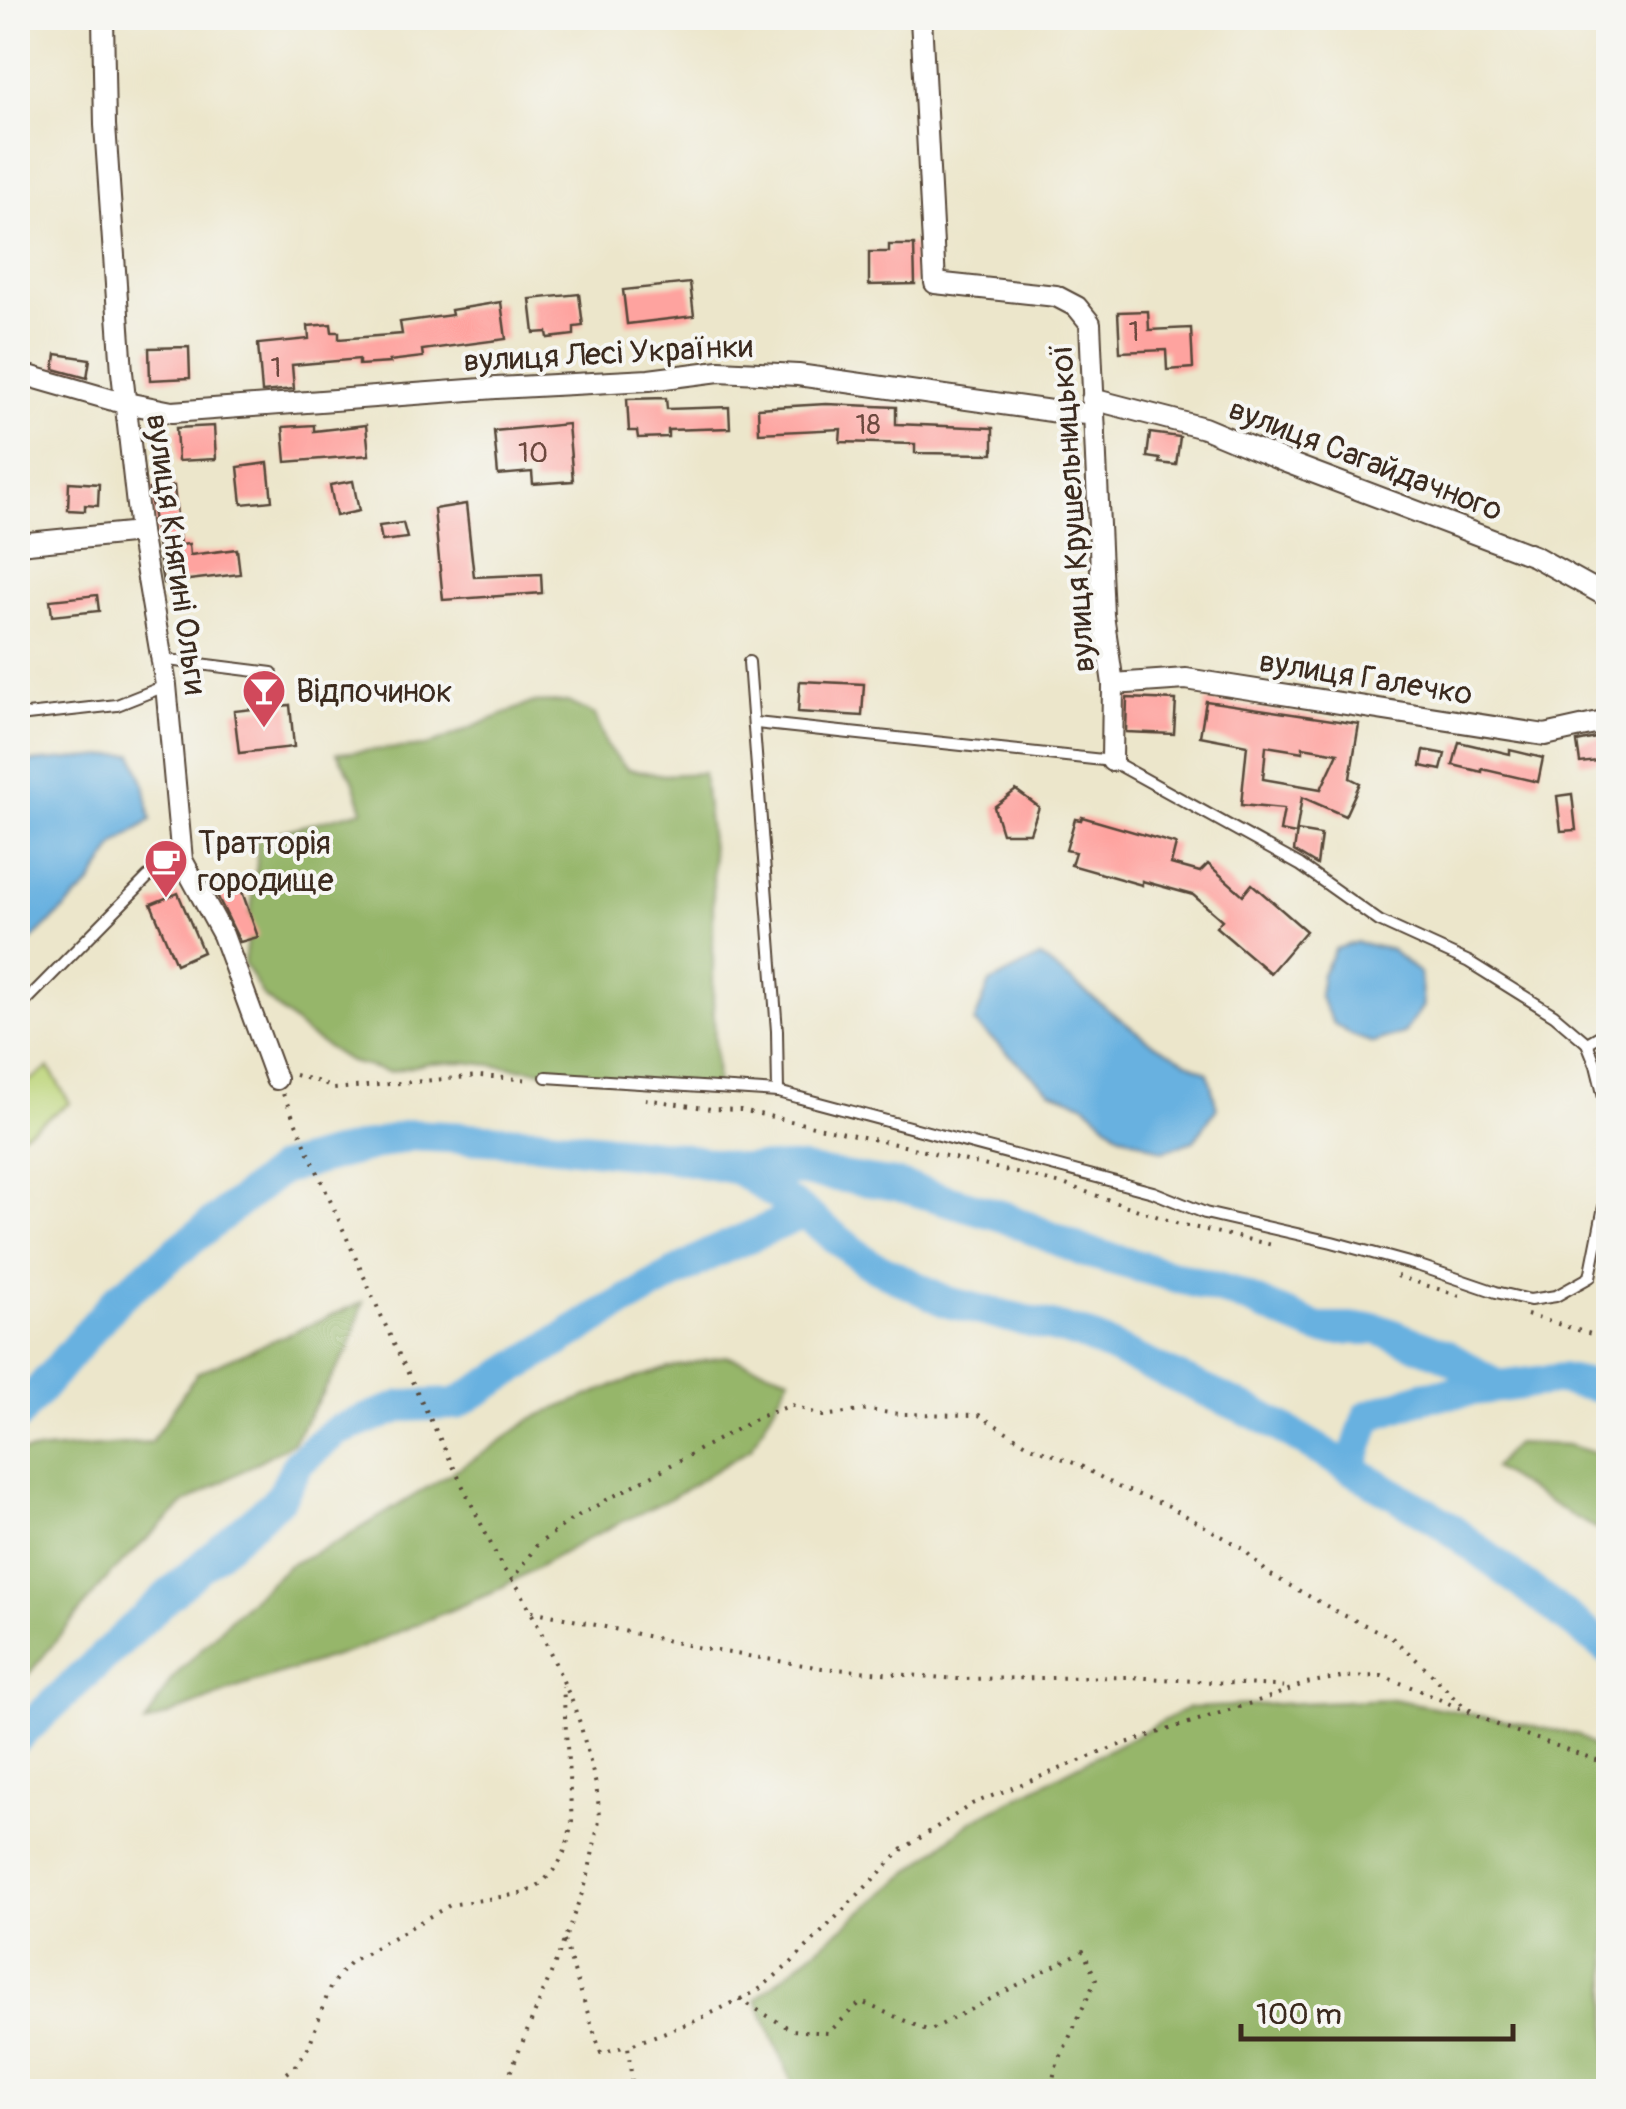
<svg xmlns="http://www.w3.org/2000/svg" width="1626" height="2109" viewBox="0 0 1626 2109" font-family="Pangolin,sans-serif">
  <rect width="100%" height="100%" fill="#f6f6f2"/>
  <filter id="ink" filterUnits="userSpaceOnUse"><feTurbulence type="fractalNoise" baseFrequency=".01" numOctaves="2"/><feDisplacementMap in="SourceGraphic" scale="20" xChannelSelector="R" yChannelSelector="G"/><feConvolveMatrix kernelMatrix="1 2 1 2 8 2 1 2 1" color-interpolation-filters="sRGB"/></filter>
  <filter id="wash" filterUnits="userSpaceOnUse"><feTurbulence type="fractalNoise" baseFrequency=".0048" numOctaves="4" result="noise"/><feDisplacementMap in="SourceGraphic" scale="40" xChannelSelector="R" yChannelSelector="G"/><feGaussianBlur stdDeviation="2.25" result="paint"/><feColorMatrix in="noise" values="0 0 0 0 0 0 0 0 0 0 0 0 0 0 0 0 0 1.4 0 .05"/><feComposite in="paint" operator="in"/></filter>
  <g filter="url(#wash)">
    <rect width="100%" height="100%" fill="#ece6cb"/>
    <!-- green -->
    <polygon fill="#bdd57a" stroke="#7c804c" stroke-width="2.5" points="49,1068 70,1103 18,1137 18,1088"/>
    <!-- forest -->
    <g fill="#96b66a" stroke="#687044" stroke-width="2.5">
      <polygon points="568,702 595,715 607,747 627,769 664,775 703,773 713,859 713,1000 717,1089 463,1062 428,1063 389,1072 350,1062 307,1034 263,996 244,963 257,864 257,838 363,810 353,779 337,753 427,746 531,703"/>
      <polygon points="363,1302 350,1347 293,1442 185,1503 112,1572 18,1687 18,1455 21,1452 151,1442 197,1373"/>
      <polygon points="726,1356 790,1377 751,1448 671,1498 589,1538 491,1593 360,1648 239,1687 145,1724 171,1680 233,1616 289,1565 340,1541 487,1451 533,1418 615,1385 668,1368"/>
      <polygon points="1516,1443 1568,1445 1608,1457 1608,1534 1572,1516 1493,1468"/>
      <polygon points="1392,1699 1579,1735 1608,1759 1608,2091 796,2091 756,1999 970,1822 1188,1708"/>
    </g>
    <!-- water -->
    <g fill="#68b1e0" stroke="#526e7f" stroke-width="2.5">
      <polygon points="133,754 144,783 151,820 115,845 91,884 18,953 18,763"/>
      <polygon points="1357,942 1391,950 1420,974 1423,1006 1404,1033 1373,1043 1351,1035 1333,1023 1319,995 1322,974 1335,949"/>
      <polygon points="1040,957 1149,1041 1208,1073 1217,1108 1194,1141 1163,1151 1116,1132 1084,1103 1050,1091 974,1023 990,983"/>
    </g>
    <g fill="none" stroke-linecap="round" stroke-linejoin="round">
      <!-- river -->
      <g stroke="#68b1e0" stroke-width="32">
        <polyline points="739,1169 796,1170 896,1185 1002,1216 1083,1251 1231,1292 1318,1329 1377,1329 1444,1354 1500,1387"/>
        <polyline points="18,1415 118,1298 281,1169 411,1135 539,1142 674,1157 738,1169 804,1213 868,1263 947,1302 1081,1334 1263,1417 1440,1521 1608,1649"/>
        <polyline points="1351,1468 1368,1416 1426,1396 1561,1379 1608,1389"/>
        <polyline points="18,1737 176,1588 280,1498 299,1462 336,1431 402,1406 456,1404 603,1314 710,1254 804,1213"/>
      </g>
    </g>
    <g id="blocks">
      <!-- building -->
      <g fill="#fea39f" fill-rule="evenodd">
        <polygon points="889,245 914,245 915,284 869,285 869,252 889,252"/>
        <polygon points="690,283 694,316 627,324 623,290"/>
        <polygon points="579,294 583,326 574,327 574,335 548,338 547,332 534,333 530,299"/>
        <polygon points="501,302 506,339 422,350 423,357 389,361 390,363 359,365 359,359 292,365 294,389 262,392 258,344 309,339 308,326 331,324 332,332 339,332 339,339 402,334 400,322 452,315 451,310"/>
        <polygon points="1148,311 1149,330 1191,328 1193,368 1167,370 1166,350 1120,352 1118,312"/>
        <polygon points="189,347 190,378 150,380 149,348"/>
        <polygon points="56,354 90,359 87,378 54,369"/>
        <polygon points="666,398 667,409 729,407 730,428 668,430 668,437 638,438 637,431 629,431 627,399"/>
        <polygon points="826,404 896,407 896,424 993,428 993,454 915,453 915,444 840,442 841,429 759,433 758,408"/>
        <polygon points="568,424 573,481 533,484 532,472 498,475 494,431"/>
        <polygon points="314,425 314,431 366,425 369,455 286,462 283,427"/>
        <polygon points="214,426 216,459 178,461 176,428"/>
        <polygon points="1150,433 1180,437 1176,465 1159,463 1160,459 1147,457"/>
        <polygon points="268,463 272,501 242,504 238,467"/>
        <polygon points="353,481 359,511 336,516 330,485"/>
        <polygon points="69,482 99,484 98,506 85,505 85,511 68,510"/>
        <polygon points="174,486 180,545 189,544 190,555 237,549 240,574 163,583 149,489"/>
        <polygon points="466,504 474,577 541,574 542,593 443,600 434,509"/>
        <polygon points="403,523 407,538 382,541 379,526"/>
        <polygon points="97,595 99,611 52,616 50,600"/>
        <polygon points="800,681 864,684 862,716 798,712"/>
        <polygon points="1127,698 1176,700 1174,734 1126,732"/>
        <path d="M1206,701L1359,724L1350,778L1360,783L1345,816L1302,797L1296,834L1280,831L1284,809L1241,805L1247,745L1200,736ZM1266,746L1303,752V747L1338,753L1321,789L1263,779Z"/>
        <polygon points="290,705 294,747 239,753 234,711"/>
        <polygon points="1605,736 1608,760 1580,763 1577,742"/>
        <polygon points="1459,742 1510,754 1510,750 1543,758 1538,782 1482,769 1482,772 1453,765"/>
        <polygon points="1424,750 1445,754 1441,770 1421,766"/>
        <polygon points="1016,790 1039,807 1030,833 1002,833 994,807"/>
        <polygon points="1572,794 1576,830 1561,831 1557,796"/>
        <polygon points="1082,817 1176,844 1171,864 1200,872 1208,864 1243,895 1252,884 1306,931 1270,973 1216,927 1222,920 1193,895 1142,881 1142,885 1071,865 1075,852 1066,850 1075,819 1081,820"/>
        <polygon points="1297,831 1321,835 1317,865 1294,851"/>
        <polygon points="239,883 258,937 240,942 215,891"/>
        <polygon points="178,893 203,952 176,964 151,904"/>
      </g>
    </g>
  </g>
  <g filter="url(#ink)">
    <use href="#blocks" fill-opacity="0" stroke="#564638" stroke-width="2.5"/>
    <g fill="none" stroke-linecap="round" stroke-linejoin="round">
      <defs>
        <g id="lane">
          <polyline points="160,659 272,673"/>
          <polyline points="749,662 777,1031 778,1092"/>
          <polyline points="18,716 117,705 165,686"/>
          <polyline points="756,723 1112,761 1300,865 1379,921 1469,962 1554,1015 1587,1043"/>
          <polyline points="18,1009 148,877 182,860"/>
          <polyline points="1608,1031 1587,1043 1596,1065 1608,1114"/>
          <polyline points="546,1077 778,1092 1153,1192 1205,1213 1332,1242 1420,1266 1496,1292 1530,1300 1556,1296 1590,1277 1608,1186"/>
        </g>
        <g id="street">
          <polyline points="103,18 105,125 122,372 140,532 166,685 182,860 223,935 276,1079"/>
          <polyline points="921,18 935,283 1056,296 1077,307 1090,323 1103,615 1113,684 1112,761"/>
          <polyline points="18,370 29,376 116,401 172,412 496,388 649,380 719,371 798,375 1065,413 1093,414"/>
          <polyline points="1092,399 1204,428 1286,462 1534,556 1608,597"/>
          <polyline points="18,544 140,532"/>
          <polyline points="1113,684 1186,679 1545,735 1608,721"/>
        </g>
      </defs>
      <!-- lane casing -->
      <use href="#lane" stroke="#564638" stroke-width="14"/>
      <!-- street casing -->
      <use href="#street" stroke="#564638" stroke-width="24"/>
      <!-- path -->
      <g stroke="#564638" stroke-width="4" stroke-dasharray="2.5 8" stroke-linecap="butt">
        <polyline points="295,1075 320,1082 333,1089 479,1076 532,1080"/>
        <polyline points="283,1094 392,1340 502,1567 520,1590 542,1634 572,1701 580,1723 596,1785 600,1816 587,1880 559,1954 502,2092"/>
        <polyline points="645,1099 711,1109 741,1110 904,1146 1066,1185 1179,1224 1277,1246"/>
        <polyline points="1397,1276 1460,1296"/>
        <polyline points="1527,1315 1608,1339"/>
        <polyline points="511,1581 537,1545 572,1519 759,1417 792,1405 823,1416 868,1410 898,1414 979,1415 1028,1445 1079,1465 1118,1487 1169,1506 1242,1548 1269,1574 1341,1614 1391,1637 1428,1670 1456,1700 1476,1714"/>
        <polyline points="532,1611 705,1649 822,1668 957,1679 1130,1677 1291,1687"/>
        <polyline points="564,1941 601,2053 627,2046"/>
        <polyline points="739,1999 792,2030 828,2033 861,2002 929,2031 1083,1951 1096,1979 1055,2069 1051,2092"/>
        <polyline points="262,2092 295,2067 309,2046 331,1985 350,1962 450,1905 526,1893 543,1882 558,1865 566,1849 572,1822 563,1686"/>
        <polyline points="633,2092 628,2046 695,2021 757,1991 791,1963 903,1849 972,1804 1117,1746 1273,1696 1306,1683 1342,1677 1382,1676 1416,1689 1500,1726 1608,1764"/>
      </g>
      <!-- lane -->
      <use href="#lane" stroke="#fff" stroke-width="10"/>
      <!-- street -->
      <use href="#street" stroke="#fff" stroke-width="20"/>
    </g>
  </g>
  <!-- icons -->
  <defs>
    <symbol id="bar-pin" viewBox="-11 -11 22 30"><path d="M0 17L-7.5 6A9.5 9.5 0 1 1 7.5 6Z" fill="#d1495b" stroke="#f6f6f2"/><path d="M-6-5H6L.8 .8V4.5H3.5V6h-7V4.5H-.8V.8Z" fill="#fff"/></symbol>
    <symbol id="cafe-pin" viewBox="-11 -11 22 30"><path d="M0 17L-7.5 6A9.5 9.5 0 1 1 7.5 6Z" fill="#d1495b" stroke="#f6f6f2"/><path d="M-5.5-4.5H6V0H3Q3 3.5 0 3.5H-2.5Q-5.5 3.5-5.5 0ZM3-3.2v2h1.7v-2ZM-6 4.5H4V6H-6Z" fill="#fff"/></symbol>
  </defs>
  <g fill-rule="evenodd">
    <use href="#bar-pin" x="239" y="666" width="50" height="68"/>
    <use href="#cafe-pin" x="141" y="836" width="50" height="68"/>
  </g>
  <g text-anchor="middle" stroke-width="8" stroke-linejoin="round" paint-order="stroke">
    <!-- number labels -->
    <g font-size="28" fill="#6c483e">
      <text x="1134" y="341">1</text>
      <text x="276" y="377">1</text>
      <text x="868" y="434">18</text>
      <text x="533" y="462">10</text>
    </g>
    <!-- street labels -->
    <g font-size="32" fill="#3b2a1e" stroke="#f6f6f2">
      <text transform="translate(608 353) rotate(-3)" y="11">вулиця Лесі Українки</text>
      <text transform="translate(1366 459) rotate(21)" y="11">вулиця Сагайдачного</text>
      <text transform="translate(1072 508) rotate(-94)" y="11">вулиця Крушельницької</text>
      <text transform="translate(177 554) rotate(82)" y="11">вулиця Княгині Ольги</text>
      <text transform="translate(1366 677) rotate(9)" y="11">вулиця Галечко</text>
    </g>
    <!-- poi labels -->
    <g font-size="32" fill="#3b2a1e" stroke="#f6f6f2" text-anchor="start">
      <text x="296" y="702">Відпочинок</text>
      <text x="198" y="854">Тратторія<tspan x="198" dy="37">городище</tspan></text>
    </g>
  </g>
  <!-- margin -->
  <rect width="1626" height="2109" fill="none" stroke="#f6f6f2" stroke-width="60"/>
  <!-- scale -->
  <path d="M1241 2024v15h272v-15" fill="none" stroke="#3b2a1e" stroke-width="5"/>
  <text x="1256" y="2024" font-size="30" fill="#3b2a1e" stroke="#f6f6f2" stroke-width="8" paint-order="stroke">100 m</text>
</svg>
